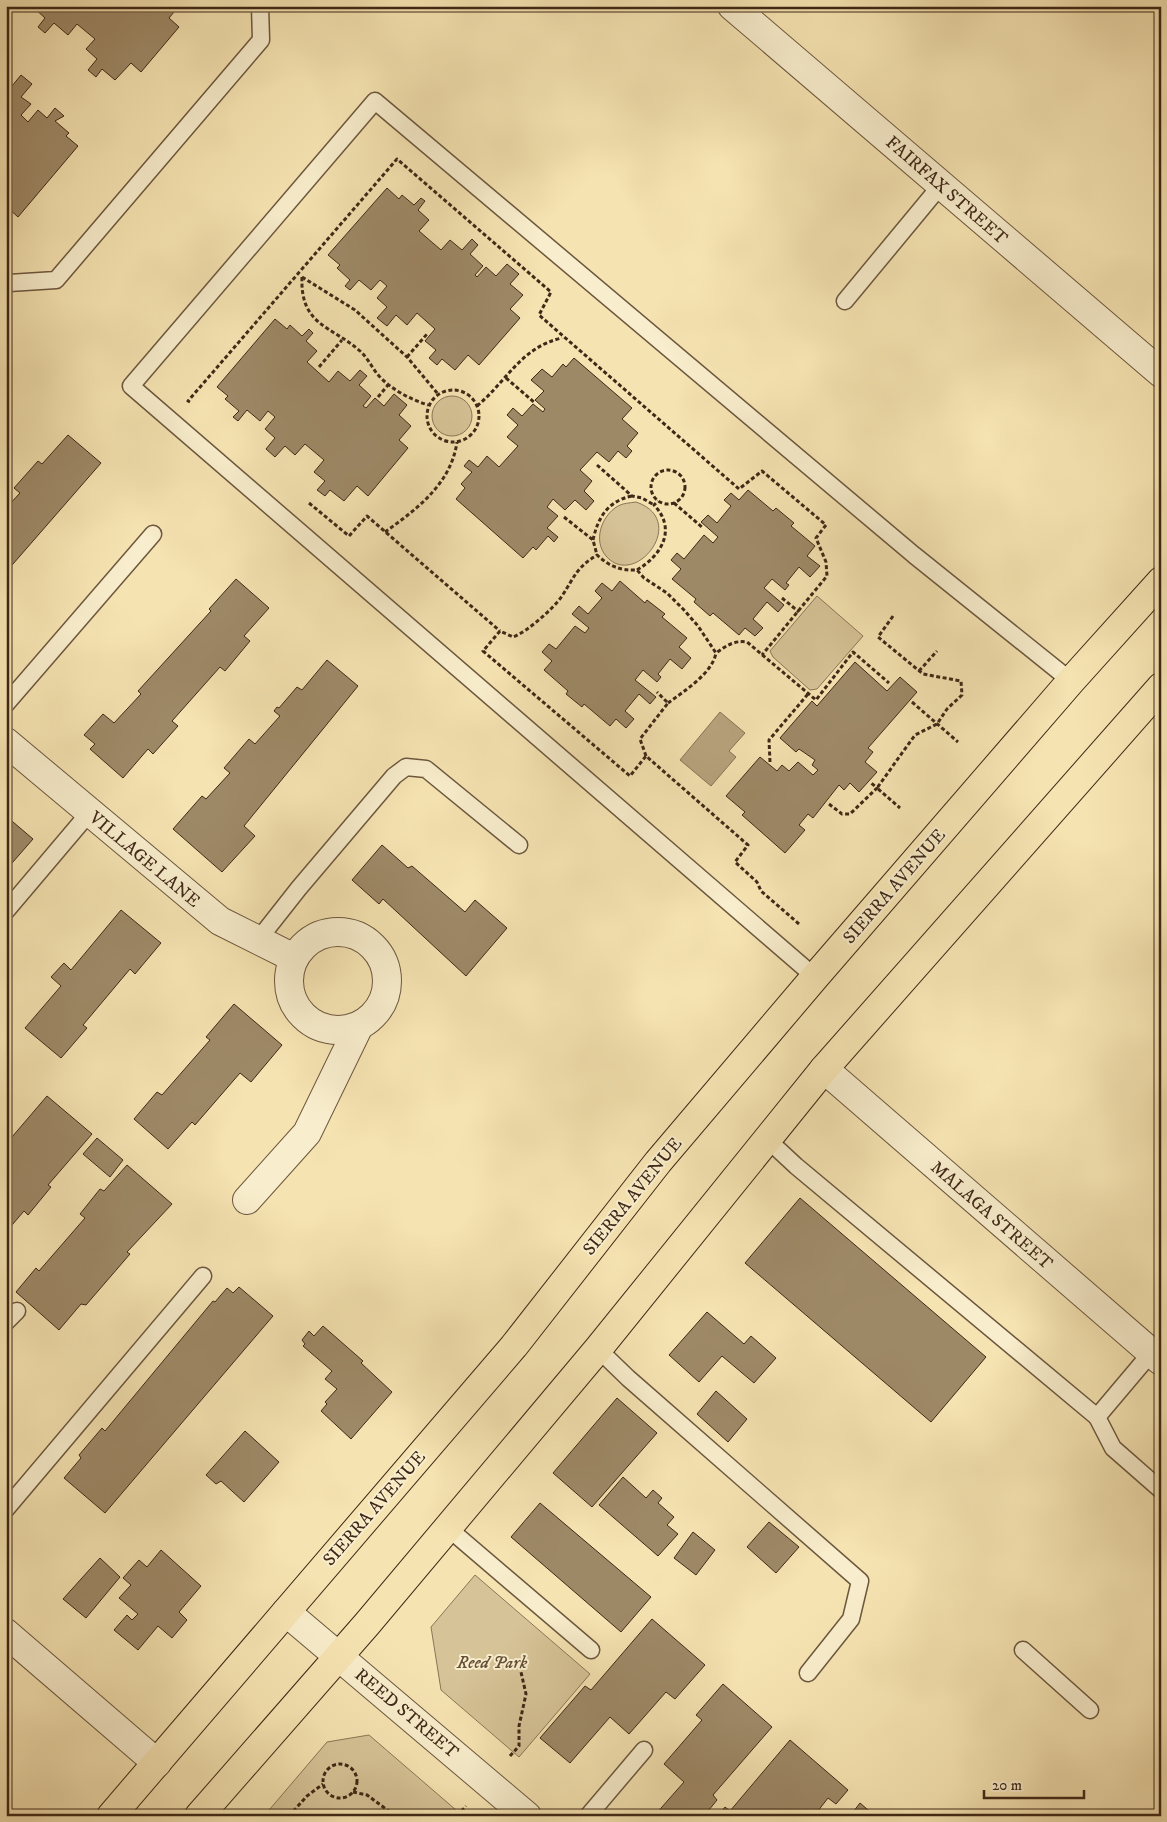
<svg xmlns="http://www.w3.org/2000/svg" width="1167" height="1822" viewBox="0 0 1167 1822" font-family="'IM FELL DW Pica',serif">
  <rect width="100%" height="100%" fill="#f5e3b1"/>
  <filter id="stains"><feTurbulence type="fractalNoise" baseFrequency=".004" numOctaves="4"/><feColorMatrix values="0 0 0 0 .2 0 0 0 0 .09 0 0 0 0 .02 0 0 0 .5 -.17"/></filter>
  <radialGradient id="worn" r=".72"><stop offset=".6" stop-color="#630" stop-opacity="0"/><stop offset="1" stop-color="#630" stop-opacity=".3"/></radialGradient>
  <!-- green -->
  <g fill="#d6c397" stroke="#8a7657">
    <circle cx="452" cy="416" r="20"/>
    <path d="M636,502C690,520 635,590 606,556C593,541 601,516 618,506C623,503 630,503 636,502Z"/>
    <polygon points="817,596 863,636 817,689 810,690 773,657 770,651"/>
    <polygon points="475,1575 590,1674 519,1757 441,1690 431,1627"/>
    <polygon points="369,1735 463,1816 264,1816 327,1742"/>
  </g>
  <!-- water -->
  <polygon fill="#b7a37d" stroke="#877254" points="720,712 745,733 729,751 736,757 711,786 680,760"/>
  <!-- building -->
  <g fill="#9e8967" stroke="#3f2817">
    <polygon points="36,6 179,6 169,18 179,27 141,72 131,63 115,80 102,69 96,77 88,70 97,59 86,49 95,39 77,24 68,35 54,23 45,33 38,27 45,18 34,8"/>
    <polygon points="21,75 32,84 21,97 31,104 21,115 28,122 38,110 47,118 55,108 64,116 55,121 69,133 66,136 78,146 18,217 8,208 6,210 6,82 12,86"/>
    <polygon points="387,188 399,199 402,195 414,205 421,198 425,201 418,210 429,220 419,231 441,250 450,240 462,250 472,239 478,245 470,254 483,266 475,275 477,277 486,267 496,276 507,264 519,274 510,284 523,295 510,309 520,318 479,365 468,355 455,370 442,359 437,365 429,358 436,350 425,341 435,329 417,313 407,325 396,315 387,326 377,318 387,307 377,298 387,286 380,280 371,290 359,280 350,290 345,286 350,280 337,268 340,265 328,255"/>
    <polygon points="275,319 287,329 290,325 302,336 309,329 313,333 306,341 317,351 307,362 329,382 338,371 350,381 360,370 367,376 359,385 371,396 363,406 366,408 375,398 384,406 394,394 407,405 399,415 411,426 399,440 408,448 368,496 357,486 344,501 330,490 325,496 317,490 325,481 314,472 324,460 305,444 295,455 285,446 275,457 266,449 275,438 265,429 275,417 268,411 260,421 247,410 238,421 233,417 239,411 225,399 228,396 217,387"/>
    <polygon points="574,358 632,408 622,419 638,433 627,446 632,451 626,458 618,451 609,462 597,452 580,470 592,481 584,491 594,501 586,510 575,500 565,510 553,499 547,507 558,516 547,528 558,537 554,542 548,536 536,550 533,547 523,558 456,499 465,488 461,484 472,472 464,466 469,460 478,467 487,456 499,467 518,446 507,437 518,425 507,415 513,408 522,416 533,404 543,412 545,409 535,400 544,391 531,380 542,369 552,377 563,364 566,367"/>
    <polygon points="68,435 101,463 6,572 6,508 20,493 14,488 38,461 42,464"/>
    <polygon points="748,490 773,511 776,508 794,523 791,526 815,546 807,556 820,566 810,577 799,567 786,583 789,585 785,590 772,579 764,588 784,605 778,612 767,602 753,619 763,628 755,636 745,628 739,635 713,613 710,616 694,602 696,599 672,579 681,569 671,560 677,553 684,559 704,535 713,543 718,537 701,522 708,515 717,523 731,506 724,500 731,493 739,500"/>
    <polygon points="236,579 269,608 244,636 250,641 225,671 220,667 172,721 178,726 153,754 148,749 123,778 90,749 95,744 84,735 103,714 114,723 141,694 138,691 211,611 209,609"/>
    <polygon points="620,581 645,603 647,600 665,614 662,617 687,638 679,647 691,658 682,669 670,659 658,674 661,677 657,682 643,670 635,680 656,697 650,704 639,694 625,711 634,719 626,728 616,719 610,726 584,704 582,707 566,694 568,691 544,670 552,661 542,652 549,644 556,649 575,626 585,633 589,628 572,614 579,606 588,614 602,598 595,591 602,583 612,591"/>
    <polygon points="327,660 358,686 244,826 255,836 222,872 173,829 202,796 206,799 230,773 224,768 249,739 255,744 280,716 274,711 277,707 279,708 297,687 302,690"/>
    <polygon points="855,662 887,691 900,677 917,692 868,748 873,752 865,762 877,772 859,792 850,783 844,790 839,785 813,818 808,814 799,825 805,830 785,853 742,815 745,812 726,796 760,757 777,771 782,765 789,771 798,762 813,775 818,770 812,765 815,760 799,749 796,752 780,738 812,701 817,706"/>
    <polygon points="6,816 33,839 6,870"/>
    <polygon points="382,845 408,868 412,866 465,912 475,900 507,928 466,976 383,899 379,904 352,880"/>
    <polygon points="121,910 161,943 135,974 130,969 83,1025 87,1028 61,1058 25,1028 61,986 51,977 64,963 71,970"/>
    <polygon points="234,1004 282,1045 251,1082 240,1073 195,1125 192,1122 168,1149 134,1119 157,1092 162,1095 210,1040 206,1037"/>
    <polygon points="47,1096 92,1134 48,1185 51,1187 28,1215 24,1211 6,1232 6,1144"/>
    <polygon points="97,1138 123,1160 110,1177 83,1154"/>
    <polygon points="127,1165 172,1204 127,1252 130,1254 86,1305 81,1304 59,1330 16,1292 36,1268 39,1271 85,1218 80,1214 100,1189 104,1191"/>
    <polygon points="800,1198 986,1357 931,1422 745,1263"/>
    <polygon points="239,1287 273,1316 105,1513 64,1478 81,1458 79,1455 102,1428 105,1431 213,1301 215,1302 227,1288 233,1293"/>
    <polygon points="707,1312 744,1344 751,1336 776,1358 754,1383 722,1356 699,1382 669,1355"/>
    <polygon points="323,1326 363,1361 361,1363 392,1392 351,1439 321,1411 327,1404 325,1402 337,1389 325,1379 332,1371 303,1346 305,1344 302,1340 309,1331 314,1336"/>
    <polygon points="716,1391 747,1419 728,1442 697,1414"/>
    <polygon points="617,1398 657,1433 592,1507 553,1473"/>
    <polygon points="245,1431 279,1462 244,1502 221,1481 216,1484 206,1475"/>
    <polygon points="623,1477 646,1498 653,1490 662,1498 658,1503 674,1517 667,1525 678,1534 658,1556 599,1505"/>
    <polygon points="540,1503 651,1597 621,1632 511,1537"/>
    <polygon points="769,1522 799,1547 776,1573 747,1547"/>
    <polygon points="693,1532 715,1550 696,1575 674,1558"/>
    <polygon points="161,1550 201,1586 179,1612 187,1620 172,1638 158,1626 138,1650 114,1630 127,1615 132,1620 138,1614 119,1598 131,1585 123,1578 139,1560 147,1567"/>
    <polygon points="100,1558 120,1577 86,1618 63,1599"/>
    <polygon points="652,1619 705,1665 675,1699 666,1692 629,1734 610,1717 570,1763 540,1738 585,1686 591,1690"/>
    <polygon points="723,1684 772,1727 713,1795 717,1800 704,1816 654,1816 684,1782 664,1764 702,1720 696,1715"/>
    <polygon points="790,1740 848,1790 836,1804 828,1798 814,1816 805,1811 801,1816 718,1816 725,1807 730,1811"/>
    <polygon points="860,1803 875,1816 850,1816"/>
  </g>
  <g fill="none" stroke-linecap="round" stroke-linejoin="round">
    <defs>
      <g id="lane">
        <polyline points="6,280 9,283 56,280 261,40 260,6"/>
        <polyline points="845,301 941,185"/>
        <polyline points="6,704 153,534"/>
        <polyline points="6,911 89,813"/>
        <polyline points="258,940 299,888 394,776 406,767 426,769 519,845"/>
        <polyline points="815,977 131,386 375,101 914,555 1071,681"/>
        <polyline points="767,1139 796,1166 1097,1417"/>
        <polyline points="6,1322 17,1311"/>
        <polyline points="598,1349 628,1378 860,1581 851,1619 808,1673"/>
        <polyline points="1151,1353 1097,1417 1113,1448 1161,1490"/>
        <polyline points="6,1509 203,1276"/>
        <polyline points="448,1528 591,1650"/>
        <polyline points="1023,1650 1090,1710"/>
        <polyline points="588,1816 644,1750"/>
      </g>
      <g id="street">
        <polyline points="732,6 1161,373"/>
        <polyline points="6,742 220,921 294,958"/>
        <circle cx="338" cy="981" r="49"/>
        <polyline points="824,1069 1161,1361"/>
        <polyline points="247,1200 307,1133 359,1026"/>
        <polyline points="286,1612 527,1816"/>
        <polyline points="6,1633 157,1763"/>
      </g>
      <g id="primary">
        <polyline points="111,1816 514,1346 658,1162 815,977 1071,681 1161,581"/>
        <polyline points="199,1816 367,1624 598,1349 824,1069 1161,687"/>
      </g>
    </defs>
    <!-- lane casing -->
    <use href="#lane" stroke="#6c573e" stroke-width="19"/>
    <!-- street casing -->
    <use href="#street" stroke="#6c573e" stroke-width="30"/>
    <!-- primary casing -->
    <use href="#primary" stroke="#3f2817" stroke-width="30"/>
    <!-- path -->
    <g stroke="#3f2817" stroke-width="3" stroke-dasharray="4 2.5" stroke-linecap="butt">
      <path d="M302,277C300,326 332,326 360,351C368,358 372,368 379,376C392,390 410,399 428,405"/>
      <polyline points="302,277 355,310 407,357 438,394"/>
      <polyline points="407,357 427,334"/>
      <polyline points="319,367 342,340"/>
      <polyline points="506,378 535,403"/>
      <circle cx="453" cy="416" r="26"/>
      <polyline points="378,397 388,385"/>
      <polyline points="190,402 188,401 397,159 551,292 539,315 739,489 762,471 826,525 816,538 826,562 827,576 762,655"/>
      <path d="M477,406C507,381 521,347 562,338"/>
      <polyline points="597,465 632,496 642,498 654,505"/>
      <circle cx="668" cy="487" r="17"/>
      <polyline points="309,503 349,536 367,516 500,631"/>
      <polyline points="674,503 703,528"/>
      <polyline points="564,517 593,540 597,555"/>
      <path d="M385,532C417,509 451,484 457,442"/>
      <path d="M593,540C598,517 608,501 632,496"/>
      <path d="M637,570C662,555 677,529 654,505L658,501"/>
      <polyline points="782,598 799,612"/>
      <polyline points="893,616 878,637 923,674 961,681 962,695 947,709 937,724 915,735 877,788 900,808"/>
      <polyline points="919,671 937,651"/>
      <polyline points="912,702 958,742"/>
      <path d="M668,703C684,691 712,674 716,653"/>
      <polyline points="646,756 640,739 668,703 657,692"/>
      <polyline points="770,762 769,740 808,694"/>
      <polyline points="829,804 842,814 850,814 877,788 870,782"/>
      <path d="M799,924L761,891L757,882L735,862L748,845L646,756L630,776L483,651L500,631L513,637C527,632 554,608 562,596C575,576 576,568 597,555C609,566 620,571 637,570L644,578L667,593L684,610L698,626L716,653C726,646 734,640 747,642L816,700L853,652L889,683"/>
      <polyline points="510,1756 519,1746 519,1726 526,1694 518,1659"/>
      <circle cx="340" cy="1781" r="17"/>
      <polyline points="353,1792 367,1795 390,1812 408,1816"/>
      <polyline points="289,1816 307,1796 323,1784"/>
      <polyline points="457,1816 466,1806"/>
    </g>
    <!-- lane -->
    <use href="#lane" stroke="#f8edcc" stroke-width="16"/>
    <!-- street -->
    <use href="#street" stroke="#f8edcc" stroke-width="28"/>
    <!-- primary -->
    <use href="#primary" stroke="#f5e3b1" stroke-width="28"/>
  </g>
  <g text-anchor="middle" stroke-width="4" stroke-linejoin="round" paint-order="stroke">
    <!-- street labels -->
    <g font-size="18" fill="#3f2817" stroke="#f8edcc">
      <text transform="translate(947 190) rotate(41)" y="6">FAIRFAX STREET</text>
      <text transform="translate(145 859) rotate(40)" y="6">VILLAGE LANE</text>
      <text transform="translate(894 886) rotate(-49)" y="6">SIERRA AVENUE</text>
      <text transform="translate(632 1196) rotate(-51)" y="6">SIERRA AVENUE</text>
      <text transform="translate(992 1215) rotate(41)" y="6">MALAGA STREET</text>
      <text transform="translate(374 1508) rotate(-49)" y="6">SIERRA AVENUE</text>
      <text transform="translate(407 1713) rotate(40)" y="6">REED STREET</text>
    </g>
    <!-- park labels -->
    <g font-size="18" font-style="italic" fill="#654f37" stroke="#f8edcc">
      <text x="492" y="1668">Reed Park</text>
    </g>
  </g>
  <!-- margin -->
  <rect width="1167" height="1822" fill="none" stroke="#f5e3b1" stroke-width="25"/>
  <rect x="8" y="8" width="1152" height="1807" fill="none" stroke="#3f2817" stroke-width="2.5"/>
  <rect x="12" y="12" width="1142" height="1797" fill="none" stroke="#3f2817"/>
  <!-- scale -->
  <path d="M984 1790v8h100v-8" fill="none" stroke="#3f2817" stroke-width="2.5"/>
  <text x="992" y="1790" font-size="15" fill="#3f2817" stroke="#f8edcc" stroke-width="4" paint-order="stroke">20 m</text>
  <rect width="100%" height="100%" filter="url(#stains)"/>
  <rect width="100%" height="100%" fill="url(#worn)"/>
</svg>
